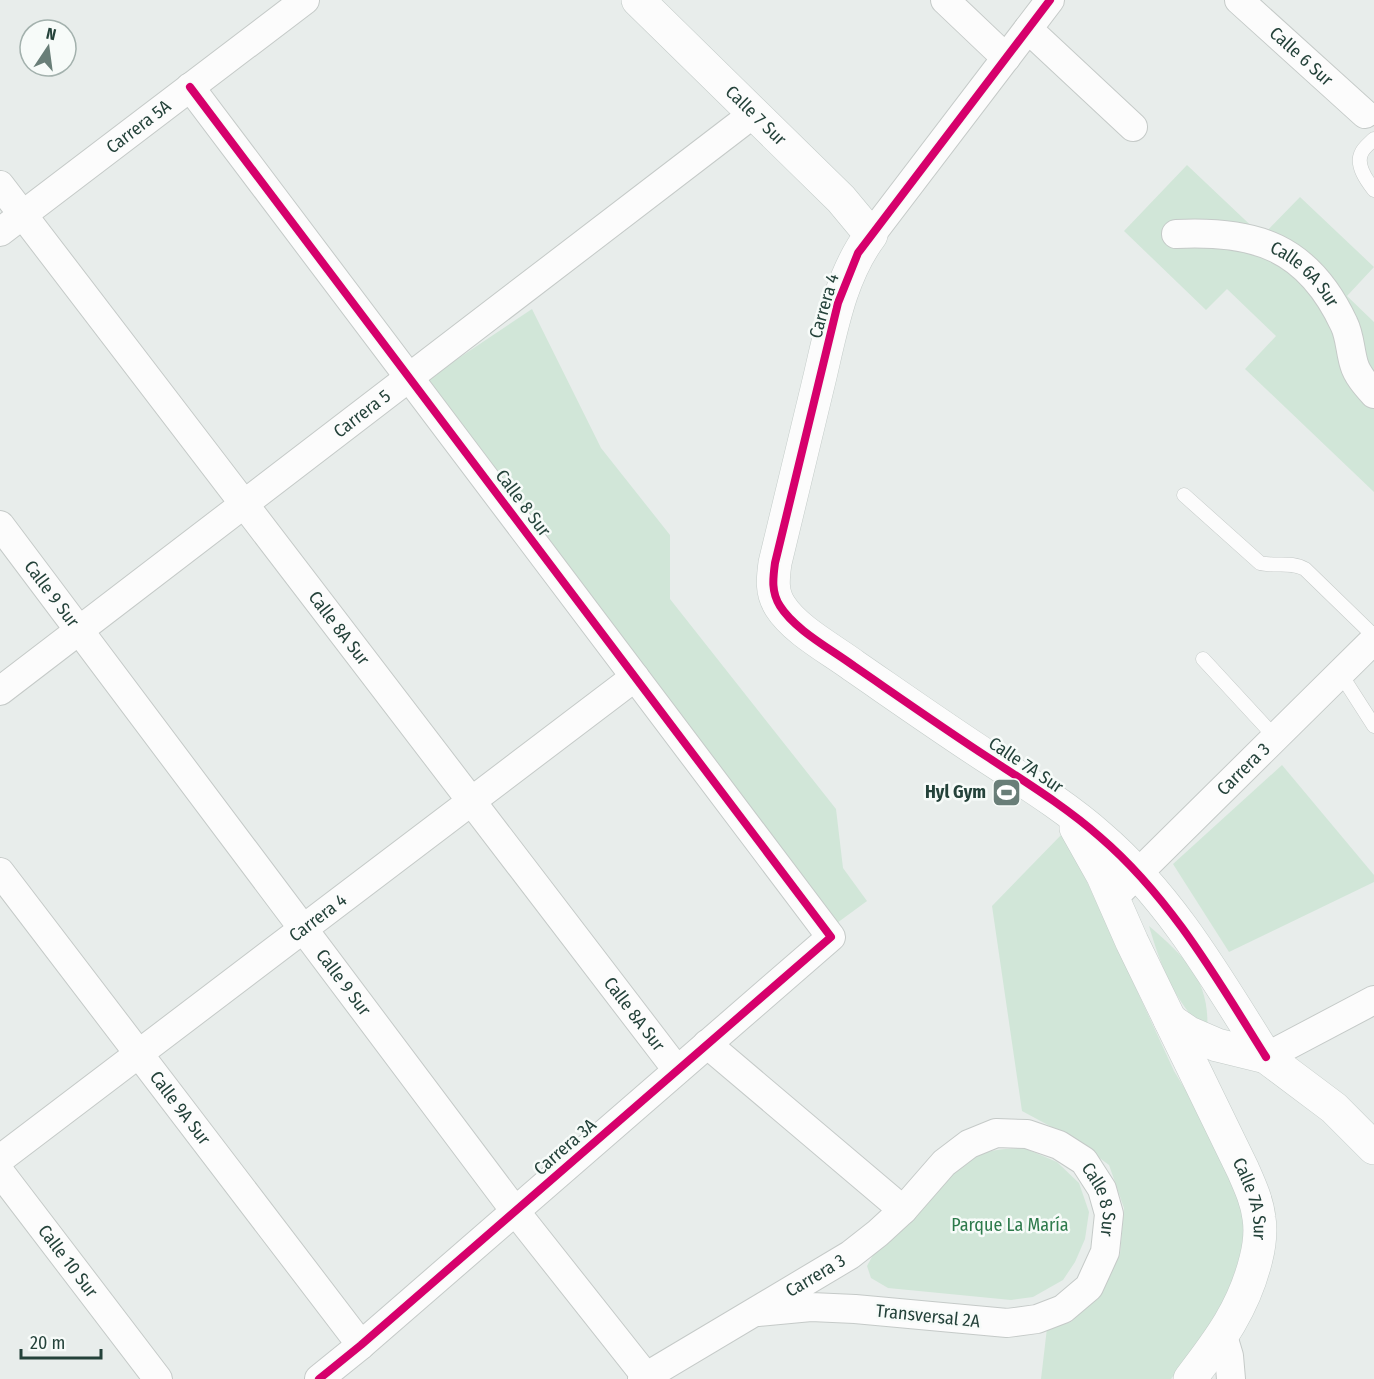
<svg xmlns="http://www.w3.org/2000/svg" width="1374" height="1379" viewBox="0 0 1374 1379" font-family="'Fira Sans Condensed',sans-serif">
  <rect width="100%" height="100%" fill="#e8edeb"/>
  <!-- green -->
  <g fill="#d1e6d8">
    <polygon points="1187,165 1262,236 1300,197 1374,267 1347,296 1374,322 1374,492 1245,369 1276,336 1227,289 1206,310 1124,231"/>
    <polygon points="532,309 601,448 670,535 670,599 836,809 843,868 867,901 837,923 426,380"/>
    <polygon points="1282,765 1374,875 1374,882 1229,952 1173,864"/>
    <polygon points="1064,832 1174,1071 1224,1154 1243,1213 1244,1259 1220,1316 1171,1379 1041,1379 1047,1328 1071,1322 1099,1292 1120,1254 1124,1208 1109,1165 1074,1139 1022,1111 992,906"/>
    <path d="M1149,926C1186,958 1211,981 1207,1033C1174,1000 1162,970 1149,926Z"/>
    <path d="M1024,1148L1057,1162L1079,1183L1089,1212L1085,1239L1075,1262L1063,1280L1033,1297L1011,1300L888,1288L871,1278L867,1266L873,1255L960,1164C984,1150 997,1149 1024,1148Z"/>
  </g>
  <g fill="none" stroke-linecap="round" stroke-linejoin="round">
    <defs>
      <g id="lane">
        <path d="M1374,139C1370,143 1363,148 1361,154C1356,166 1367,181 1374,190"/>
        <path d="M1184,495L1260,563C1275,567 1291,561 1305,569L1374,636"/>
        <polyline points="1203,659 1275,737"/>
        <polyline points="1340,673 1374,726"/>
      </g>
      <g id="street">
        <polyline points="945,0 1006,58"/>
        <path id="s1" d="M1239,0L1365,114"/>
        <polyline points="1028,29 1133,127"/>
        <polyline points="190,87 831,937 361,1345 319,1379"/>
        <path id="s2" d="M0,185L677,1070"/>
        <path id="s3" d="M0,232L305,0"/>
        <path id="s4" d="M1176,234C1256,230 1308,247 1344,324C1350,336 1350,351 1354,364C1357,375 1366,385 1374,394"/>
        <polyline points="871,235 1050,0"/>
        <path id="s5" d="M0,525L515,1211L648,1379"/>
        <path id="s6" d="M0,691L753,114"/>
        <path id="s7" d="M0,872L361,1345"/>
        <path id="s8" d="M1121,890L1374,640"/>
        <polyline points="707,1044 903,1210"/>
        <polyline points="1266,1057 1374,1000"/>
        <path id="s9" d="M0,1159L635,677"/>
        <path id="s10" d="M0,1172L158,1379"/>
        <polyline points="1223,1336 1229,1356 1231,1379"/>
        <path id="s11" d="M642,1379L850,1255L878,1233L903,1210L944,1163L969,1144L996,1133L1027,1134L1059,1145L1084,1161L1102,1189L1109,1214L1105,1252L1089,1287L1063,1309L1037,1319L1007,1323L855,1309L811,1307L758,1312"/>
      </g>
      <g id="secondary">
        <path id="s12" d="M638,0L841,199L871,235C838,279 830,337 817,389C803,447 789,505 775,563C773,578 771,592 780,606C795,630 831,649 854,666C899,697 943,728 989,758C1027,783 1066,807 1100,837C1171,898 1217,979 1266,1057"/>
        <path id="s13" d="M1076,828L1103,876L1132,942L1243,1170C1250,1186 1257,1201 1259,1218C1261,1231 1259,1247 1256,1259C1244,1308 1220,1340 1190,1379"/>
        <polyline points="1170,1020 1189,1033 1217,1045 1266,1057 1334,1108 1374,1148"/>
      </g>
    </defs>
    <!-- lane casing -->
    <use href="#lane" stroke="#c5cac8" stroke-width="15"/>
    <!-- street casing -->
    <use href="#street" stroke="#c5cac8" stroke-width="30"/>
    <!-- secondary casing -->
    <use href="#secondary" stroke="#c3cbc8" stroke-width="34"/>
    <!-- lane -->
    <use href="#lane" stroke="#fcfcfc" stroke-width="14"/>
    <!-- street -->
    <use href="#street" stroke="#fcfcfc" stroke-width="28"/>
    <!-- secondary -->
    <use href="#secondary" stroke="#fcfcfc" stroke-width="33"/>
    <defs>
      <g id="cycleway">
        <path d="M1050,0L858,253L838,303L775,563C773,578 771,592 780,606C795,630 831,649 854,666C899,697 943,728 989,758C1027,783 1066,807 1100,837C1171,898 1217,979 1266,1057"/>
        <polyline points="190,87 831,937 361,1345 319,1379"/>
      </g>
    </defs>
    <!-- cycleway casing -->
    <use href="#cycleway" stroke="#f7fbf9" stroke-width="11"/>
    <!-- cycleway -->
    <use href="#cycleway" stroke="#d6006c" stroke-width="8"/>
  </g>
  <!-- icons -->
  <defs>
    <symbol id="stadium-square" viewBox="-11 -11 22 22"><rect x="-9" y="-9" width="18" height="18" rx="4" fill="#697e78" stroke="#f7fbf9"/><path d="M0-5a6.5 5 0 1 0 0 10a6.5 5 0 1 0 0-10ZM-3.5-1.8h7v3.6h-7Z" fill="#fff"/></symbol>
  </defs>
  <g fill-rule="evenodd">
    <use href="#stadium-square" x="990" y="776" width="33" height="33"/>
  </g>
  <g text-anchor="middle" stroke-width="5" stroke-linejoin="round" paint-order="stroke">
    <!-- street labels -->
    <g font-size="18" fill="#24423a" stroke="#f7fbf9">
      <text dy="6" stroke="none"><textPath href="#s1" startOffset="84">Calle 6 Sur</textPath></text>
      <text dy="6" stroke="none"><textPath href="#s12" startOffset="165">Calle 7 Sur</textPath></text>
      <text dy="6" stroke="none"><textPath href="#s3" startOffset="174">Carrera 5A</textPath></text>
      <text dy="6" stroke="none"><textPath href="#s4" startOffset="141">Calle 6A Sur</textPath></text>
      <text transform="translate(824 306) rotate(-74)" y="6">Carrera 4</text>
      <text dy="6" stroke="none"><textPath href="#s6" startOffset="456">Carrera 5</textPath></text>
      <text transform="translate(523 503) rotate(53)" y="6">Calle 8 Sur</text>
      <text dy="6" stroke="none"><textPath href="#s5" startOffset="86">Calle 9 Sur</textPath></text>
      <text dy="6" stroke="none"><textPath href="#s2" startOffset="558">Calle 8A Sur</textPath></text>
      <text transform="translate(1026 765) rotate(34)" y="6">Calle 7A Sur</text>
      <text dy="6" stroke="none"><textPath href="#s8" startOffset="172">Carrera 3</textPath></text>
      <text dy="6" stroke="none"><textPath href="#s9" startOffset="399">Carrera 4</textPath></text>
      <text dy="6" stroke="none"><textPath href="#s5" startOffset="572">Calle 9 Sur</textPath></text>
      <text dy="6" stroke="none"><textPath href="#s2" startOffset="1044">Calle 8A Sur</textPath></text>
      <text dy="6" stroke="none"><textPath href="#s7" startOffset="297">Calle 9A Sur</textPath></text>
      <text transform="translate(565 1147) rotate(-41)" y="6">Carrera 3A</text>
      <text dy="6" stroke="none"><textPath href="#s13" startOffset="411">Calle 7A Sur</textPath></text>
      <text dy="6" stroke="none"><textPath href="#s11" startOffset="572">Calle 8 Sur</textPath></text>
      <text dy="6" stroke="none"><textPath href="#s10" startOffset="112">Calle 10 Sur</textPath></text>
      <text dy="6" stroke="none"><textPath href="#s11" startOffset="202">Carrera 3</textPath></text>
      <text transform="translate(928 1316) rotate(6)" y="6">Transversal 2A</text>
    </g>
    <!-- poi labels -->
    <g font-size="18" font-weight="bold" fill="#24423a" stroke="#f7fbf9" text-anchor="end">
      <text x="986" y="798">Hyl Gym</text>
    </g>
    <!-- park labels -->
    <g font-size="18" fill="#2d7a4b" stroke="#f7fbf9">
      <text x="1010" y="1231">Parque La María</text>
    </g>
  </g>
  <!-- north arrow -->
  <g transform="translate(48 48) rotate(13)"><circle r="28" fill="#f7fbf9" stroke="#a3b1ad" stroke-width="1.5"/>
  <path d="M0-4.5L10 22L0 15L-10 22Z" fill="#697e78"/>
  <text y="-9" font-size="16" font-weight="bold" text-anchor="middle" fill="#24423a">N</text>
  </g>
  <!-- scale -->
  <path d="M21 1349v9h80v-9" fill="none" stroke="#24423a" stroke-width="3"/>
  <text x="30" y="1349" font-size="18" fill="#24423a" stroke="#f7fbf9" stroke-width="4.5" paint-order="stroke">20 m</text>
</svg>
